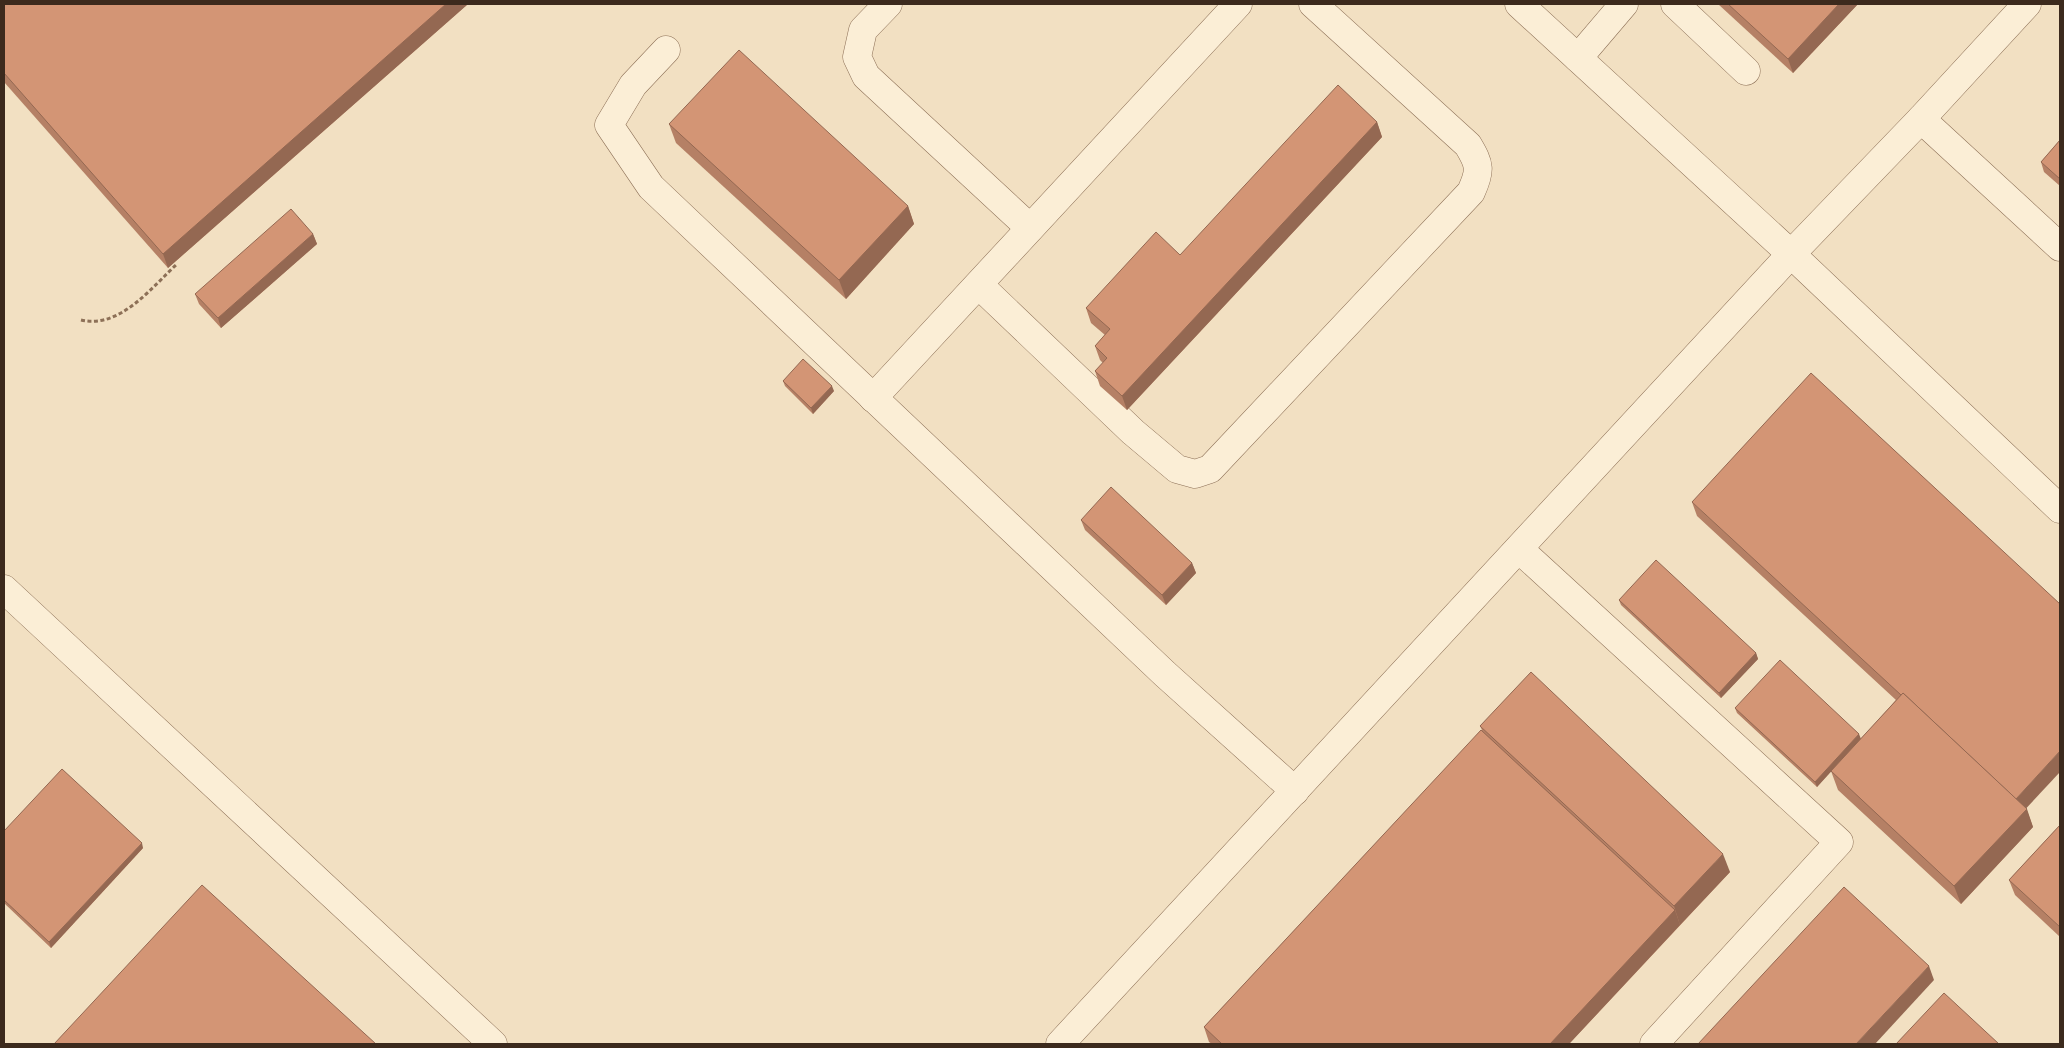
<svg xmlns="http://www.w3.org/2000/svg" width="2064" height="1048" viewBox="0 0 2064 1048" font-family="'Zilla Slab',serif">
  <rect width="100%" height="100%" fill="#f2e0c2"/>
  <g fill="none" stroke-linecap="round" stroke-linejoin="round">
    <defs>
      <g id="minor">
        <polyline points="888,4 863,30 857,57 866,76 1030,228"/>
        <polyline points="1519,4 1791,254 2060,509"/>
        <polyline points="1675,4 1746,71"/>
        <polyline points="666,50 633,85 609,125 651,187 1165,674 1295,791"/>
        <polyline points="1578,58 1624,4"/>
        <polyline points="1921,119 2060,247"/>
        <path d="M979,285L1133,432L1177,469L1195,474L1210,469L1471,192C1481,170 1480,165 1468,145L1313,4"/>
        <polyline points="873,398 1238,4"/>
        <polyline points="1519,549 1839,842 1654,1044"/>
        <polyline points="4,589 493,1044"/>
        <polyline points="1060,1044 1791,254 1921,119 2027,4"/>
      </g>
    </defs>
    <!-- minor casing -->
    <use href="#minor" stroke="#8d7057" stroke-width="29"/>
    <!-- path -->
    <path stroke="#8d7057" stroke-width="3" stroke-dasharray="4 2.5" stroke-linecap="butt" d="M81,320C120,329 151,288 177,264"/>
    <!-- minor -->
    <use href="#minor" stroke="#fbeed6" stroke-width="28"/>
  </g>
  <!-- wall -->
  <g fill="#b58065">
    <polygon points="4,4 468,4 168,268 4,82"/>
    <polygon points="1718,4 1858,4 1793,73"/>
    <polygon points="1377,122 1382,137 1127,410 1100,386 1095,371 1103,363 1100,360 1095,346 1105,335 1091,323 1086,308 1180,255"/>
    <polygon points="669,124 908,206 914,224 846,299 676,143"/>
    <polygon points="2060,140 2060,186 2044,172 2041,162"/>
    <polygon points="313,234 317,244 221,328 199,304 195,294"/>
    <polygon points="783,381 834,391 813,414 785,386"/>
    <polygon points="1692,502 2026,808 2033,827 1961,904 1838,790 1831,771 1817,787 1737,713 1735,708 1861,739 1896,700 1697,516"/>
    <polygon points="1081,520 1192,563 1196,573 1166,605 1085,530"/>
    <polygon points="1619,600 1756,653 1758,659 1721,698 1621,605"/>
    <polygon points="1480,726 1730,872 1569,1044 1212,1044 1209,1042 1204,1027 1482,730"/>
    <polygon points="2060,825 2060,937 2015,895 2009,880"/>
    <polygon points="4,831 143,848 51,948 4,903"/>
  </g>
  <!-- shaded-wall -->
  <g fill="#946852">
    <polygon points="446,4 468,4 168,268 163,254"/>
    <polygon points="1839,4 1858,4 1793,73 1788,59"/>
    <polygon points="1377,122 1382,137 1127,410 1122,396"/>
    <polygon points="908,206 914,224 846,299 839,280"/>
    <polygon points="313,234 317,244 221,328 218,318"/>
    <polygon points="832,386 834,391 813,414 811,408"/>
    <polygon points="1192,563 1196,573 1166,605 1162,595"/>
    <polygon points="1756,653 1758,659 1721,698 1719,693"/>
    <polygon points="1859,734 1861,739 1817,787 1815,782"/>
    <polygon points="2060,751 2060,772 2020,815 2015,800"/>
    <polygon points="2027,809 2033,827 1961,904 1954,886"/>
    <polygon points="142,843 143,848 51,948 49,942"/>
    <polygon points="1723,854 1730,872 1680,925 1674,906"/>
    <polygon points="1675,910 1680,925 1569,1044 1550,1044"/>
    <polygon points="1929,966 1934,980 1875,1044 1856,1044"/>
  </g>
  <!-- building -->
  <g fill="#d39575" stroke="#946852">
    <polygon points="4,4 446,4 163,254 4,73"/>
    <polygon points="1728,4 1839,4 1788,59"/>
    <polygon points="739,50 908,206 839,280 669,124"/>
    <polygon points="1338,85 1377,122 1122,396 1095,371 1107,358 1095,346 1110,329 1086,308 1156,232 1180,255"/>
    <polygon points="2060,140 2060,179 2041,162"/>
    <polygon points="291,209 313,234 218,318 195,294"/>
    <polygon points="803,359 832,386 811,408 783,381"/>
    <polygon points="1811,373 2060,604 2060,751 2016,799 1903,693 1901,695 1692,502"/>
    <polygon points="1111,487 1192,563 1162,595 1081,520"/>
    <polygon points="1656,560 1756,653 1719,693 1619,600"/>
    <polygon points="1780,660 1859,734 1815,782 1735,708"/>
    <polygon points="1531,672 1723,854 1674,906 1480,726"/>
    <polygon points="1903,693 2027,809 1954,886 1831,771"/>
    <polygon points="1481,730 1675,910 1550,1044 1222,1044 1204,1027"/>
    <polygon points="62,769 142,843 49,942 4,900 4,831"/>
    <polygon points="2060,825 2060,927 2009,880"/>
    <polygon points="202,885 376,1044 54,1044"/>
    <polygon points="1844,887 1929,966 1856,1044 1698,1044"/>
    <polygon points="1944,993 1999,1044 1896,1044"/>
  </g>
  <!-- border -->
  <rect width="2064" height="1048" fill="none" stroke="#3c2a1d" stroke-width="10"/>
</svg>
